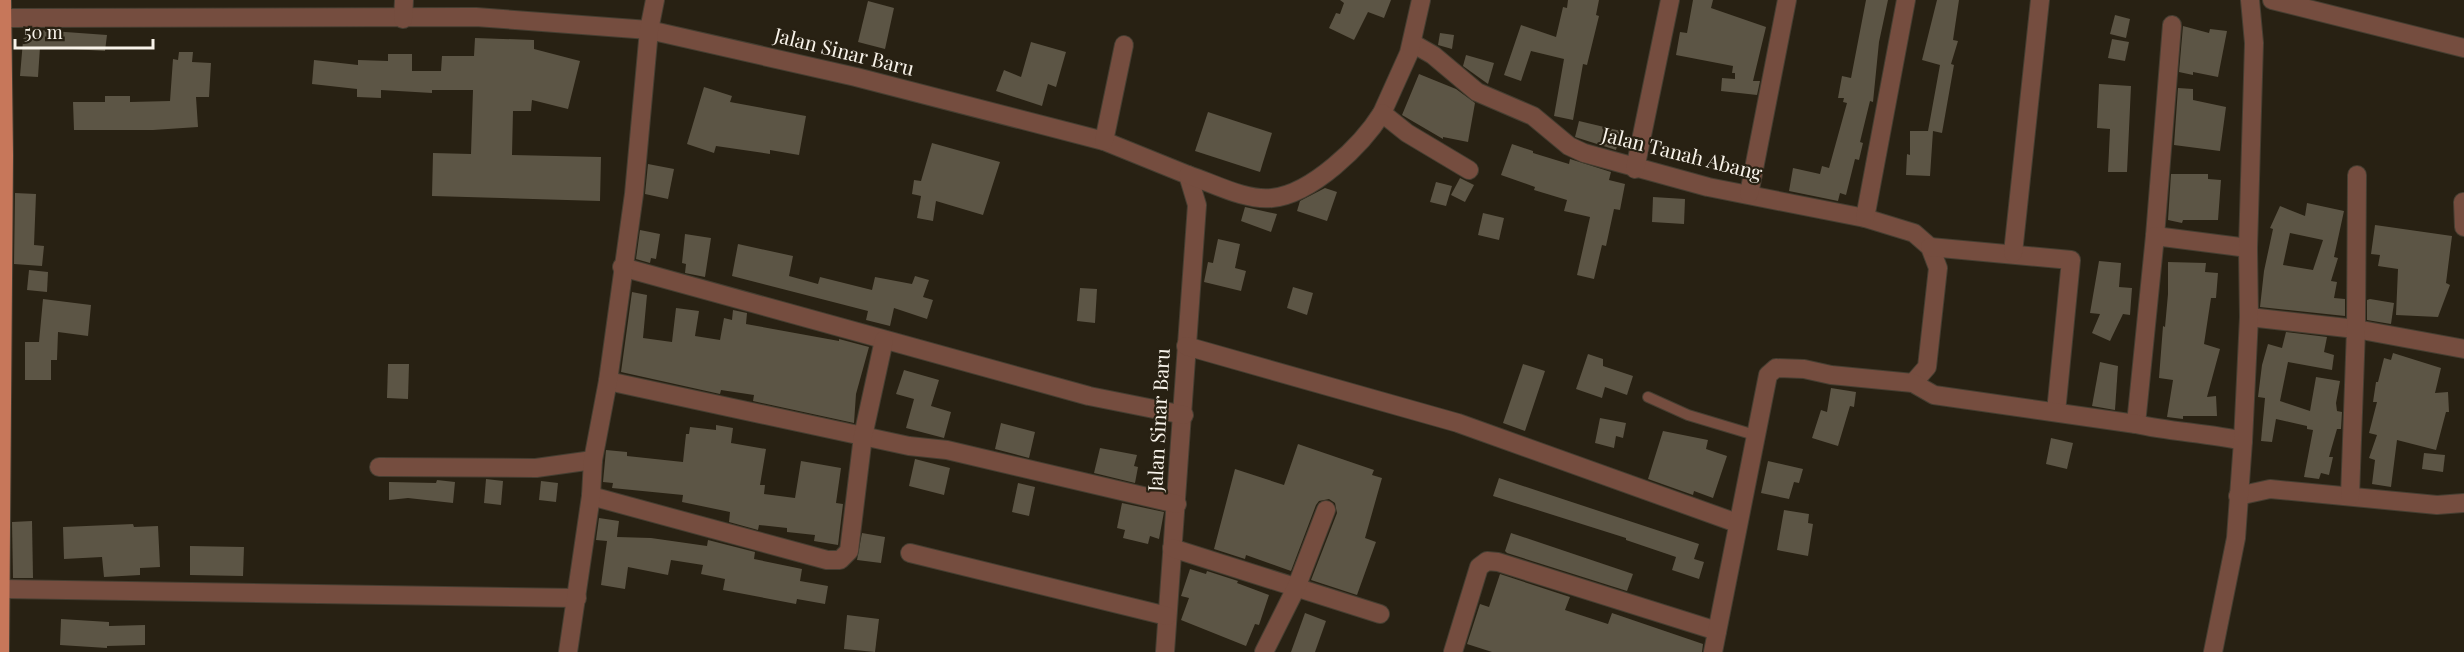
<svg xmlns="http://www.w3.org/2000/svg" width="2464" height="652" viewBox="0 0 2464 652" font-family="'Playfair Display',serif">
  <rect width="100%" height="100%" fill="#282113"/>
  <!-- building -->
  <g fill="#5c5545" fill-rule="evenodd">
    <polygon points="1340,0 1391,0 1384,18 1368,12 1354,40 1329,28 1336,13 1340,14 1344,3"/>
    <polygon points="1568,0 1599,0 1596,15 1599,16 1587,65 1583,64 1573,120 1554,116 1564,59 1531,51 1521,81 1504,75 1521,25 1556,37 1563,7 1567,8"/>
    <polygon points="1693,0 1713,0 1711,8 1766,27 1753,81 1760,81 1757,95 1721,91 1722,78 1735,79 1735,73 1732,73 1733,66 1676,55 1680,32 1687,33"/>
    <polygon points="1866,0 1888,0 1879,42 1873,102 1870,101 1860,142 1863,143 1859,160 1855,159 1846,195 1840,193 1838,201 1789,191 1793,168 1820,174 1822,166 1829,168 1847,103 1843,102 1844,98 1838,98 1842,76 1851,78"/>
    <polygon points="1937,0 1959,0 1953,40 1958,41 1951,64 1954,65 1942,133 1933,131 1930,176 1906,175 1907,154 1910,155 1910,131 1928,131 1940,65 1922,60"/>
    <polygon points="868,1 894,8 885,49 858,42"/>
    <polygon points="2115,15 2130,19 2126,38 2110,34"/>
    <polygon points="2183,26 2209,33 2210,29 2227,31 2218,77 2193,72 2193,75 2179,72"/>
    <polygon points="24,29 107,35 105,51 40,47 38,77 20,76"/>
    <polygon points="1440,33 1454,35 1452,49 1438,45"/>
    <polygon points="475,38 534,40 534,49 580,61 568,109 532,100 531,111 513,111 512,155 601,157 600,201 432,196 433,153 471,154 473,90 432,90 432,93 381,90 381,98 357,97 357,89 312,84 314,60 358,65 358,60 388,61 388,54 412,54 412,71 441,71 442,56 474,56"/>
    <polygon points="2112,39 2129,42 2125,61 2108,58"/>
    <polygon points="1031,42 1066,52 1056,87 1048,84 1042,106 996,91 1004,70 1021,77"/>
    <polygon points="179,52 193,52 192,62 211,63 209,97 196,97 198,127 153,130 74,130 73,102 105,102 105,96 130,96 130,102 170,101 173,59 178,60"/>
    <polygon points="1466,55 1494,63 1488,84 1463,66"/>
    <polygon points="1419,74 1456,89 1475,103 1468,142 1443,137 1443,139 1402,115"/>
    <polygon points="2099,84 2131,86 2127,172 2108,172 2110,129 2097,128"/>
    <polygon points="704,87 732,96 730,102 806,116 799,155 770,150 770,154 716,146 714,153 687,144"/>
    <polygon points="2178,88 2193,89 2193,100 2226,107 2220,151 2174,145"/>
    <polygon points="1208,112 1272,133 1260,172 1195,151"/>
    <polygon points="1579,121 1621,131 1616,150 1575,137"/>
    <polygon points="932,143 1000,162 983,215 936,201 933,221 917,218 921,196 912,194 914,180 921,181"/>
    <polygon points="1512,144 1533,151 1533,153 1569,164 1570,159 1611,172 1609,180 1625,184 1620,210 1614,209 1606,246 1602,245 1594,279 1577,275 1590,217 1564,211 1567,200 1534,190 1535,187 1501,175"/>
    <polygon points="648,164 674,169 668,199 645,194"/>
    <polygon points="2171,174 2208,174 2208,179 2221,180 2218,220 2183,220 2182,223 2168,220"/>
    <polygon points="1460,178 1474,185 1465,202 1451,195"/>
    <polygon points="1436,182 1452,186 1446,206 1430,202"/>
    <polygon points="1325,188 1337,192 1327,221 1297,211 1300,201"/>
    <polygon points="15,193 36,194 34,245 44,246 42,266 14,264"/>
    <polygon points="1653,197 1685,199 1684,224 1652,222"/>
    <path d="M2307,203L2344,211L2334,257L2338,258L2331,281L2337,282L2334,298L2345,299V316L2260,307L2264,271L2273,229L2270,228L2280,206L2305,216ZM2290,233L2323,240L2313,270L2283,265Z"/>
    <polygon points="1245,207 1277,214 1271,232 1241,221"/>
    <polygon points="1483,213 1504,218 1499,240 1478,235"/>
    <polygon points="2375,225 2452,236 2446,283 2450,285 2438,317 2396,315 2398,269 2378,266 2380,255 2371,254"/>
    <polygon points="640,230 660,234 656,259 651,258 650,263 636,259"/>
    <polygon points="685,234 711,238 705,277 685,273 686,264 682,263"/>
    <polygon points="1218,239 1240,244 1235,268 1246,271 1241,291 1204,282 1208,262 1213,263"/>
    <polygon points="738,244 793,256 789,276 818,284 820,277 872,290 875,277 912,284 915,276 929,280 923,297 933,300 927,319 894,308 890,326 866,320 868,311 732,276"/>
    <polygon points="2099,261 2121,263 2119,287 2132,288 2130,315 2123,314 2110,341 2092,333 2100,314 2090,313"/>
    <polygon points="2168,262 2206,263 2205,272 2218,273 2216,298 2211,298 2204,344 2220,349 2207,397 2216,396 2217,416 2183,416 2183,419 2167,417 2173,380 2159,378 2163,326 2165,327 2168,294"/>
    <polygon points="29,270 48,272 47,292 27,290"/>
    <polygon points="1293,287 1313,293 1307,315 1287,308"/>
    <polygon points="1080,288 1097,289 1095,323 1077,321"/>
    <polygon points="632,292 647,295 643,338 672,342 676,308 699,311 695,336 720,340 724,318 732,320 733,310 747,313 746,324 839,341 839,339 869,347 856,394 854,423 753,401 754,395 721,390 720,394 621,372"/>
    <polygon points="43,299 91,305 88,336 58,332 57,360 51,360 51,380 25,380 25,342 39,342"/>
    <polygon points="2370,299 2394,303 2391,324 2367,320 2367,300"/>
    <polygon points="2286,332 2327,337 2324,352 2334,355 2332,370 2288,362 2280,401 2310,411 2316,377 2340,381 2336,403 2337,411 2342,412 2341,429 2337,429 2329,457 2333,457 2329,475 2321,473 2319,479 2304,477 2313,430 2307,429 2307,426 2276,419 2272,442 2261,441 2265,398 2258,397 2262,365 2268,344 2282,348"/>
    <polygon points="2393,353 2441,368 2435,393 2448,392 2449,412 2446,412 2436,450 2397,440 2391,487 2372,484 2375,460 2369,458 2377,435 2369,433 2377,402 2373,402 2376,382 2378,382 2384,358 2391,360"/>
    <polygon points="1588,354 1603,359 1603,366 1633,376 1627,395 1605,387 1602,398 1576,389"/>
    <polygon points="2100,362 2118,366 2115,410 2092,406"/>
    <polygon points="388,364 409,364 408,399 387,398"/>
    <polygon points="1523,364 1545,371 1525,431 1503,423"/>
    <polygon points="904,370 939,380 931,406 951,412 944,438 906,428 914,399 896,394"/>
    <polygon points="1831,388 1856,392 1854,407 1850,406 1838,446 1812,438 1821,410 1827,412"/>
    <polygon points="1600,418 1626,423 1623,438 1616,436 1614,448 1595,443"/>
    <polygon points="1001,423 1035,432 1029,458 995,449"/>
    <polygon points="716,425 733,428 731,443 766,449 760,485 765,485 764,494 795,498 801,461 841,468 836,503 843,504 838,545 814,541 815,535 787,532 787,528 759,525 758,530 729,522 730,512 682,502 683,495 612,488 613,483 603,482 606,450 627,452 627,456 683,462 686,434 689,434 690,427 716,430"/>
    <polygon points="1663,431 1708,440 1706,449 1727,456 1713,498 1694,491 1693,495 1648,479"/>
    <polygon points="2051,438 2073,443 2067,469 2046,464"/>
    <polygon points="1298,444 1374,470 1372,475 1382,478 1365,538 1376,542 1357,595 1311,580 1337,513 1335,503 1329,499 1319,501 1316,505 1291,571 1246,555 1245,559 1214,549 1235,469 1284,485"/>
    <polygon points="1100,448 1137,455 1134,466 1138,467 1135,483 1094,473"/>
    <polygon points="2424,453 2445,455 2443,472 2422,469"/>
    <polygon points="915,459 950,468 944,495 909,486"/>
    <polygon points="1768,461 1803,469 1799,483 1794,482 1789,499 1761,493"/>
    <polygon points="1499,478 1699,544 1694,559 1704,562 1699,579 1672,570 1676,557 1626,540 1626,538 1493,496"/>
    <polygon points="486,479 503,481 501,505 484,503"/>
    <polygon points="437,480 455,482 453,503 408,498 389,500 389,482 436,483"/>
    <polygon points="541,481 558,483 556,502 539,500"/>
    <polygon points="1018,483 1035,487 1029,516 1012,512"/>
    <polygon points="1122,503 1164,512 1159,539 1150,536 1148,544 1123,538 1125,530 1117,528"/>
    <polygon points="1784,510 1809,514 1808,523 1813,524 1808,556 1777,550"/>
    <polygon points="599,518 619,521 617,537 651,538 707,546 708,540 755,552 754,559 802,569 800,581 828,586 825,604 797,599 796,604 723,590 725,579 701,574 703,565 671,560 668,575 628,567 625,589 601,585 607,541 596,540"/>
    <polygon points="32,521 33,578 13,578 12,522"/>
    <polygon points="133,524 134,527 158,526 160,567 140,568 140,575 104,577 102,557 64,559 63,527"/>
    <polygon points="862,533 885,537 881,563 857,560"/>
    <polygon points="1511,533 1633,574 1627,591 1507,553 1505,551"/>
    <polygon points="190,546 244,547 243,576 190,575"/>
    <polygon points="1190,569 1206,574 1207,571 1238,581 1237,583 1269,595 1259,625 1255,624 1246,646 1181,620 1189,598 1181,596"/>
    <polygon points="1500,574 1570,597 1565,610 1608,624 1612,613 1703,644 1702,652 1492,652 1467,644 1480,604 1489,607"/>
    <polygon points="1305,613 1326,621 1315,652 1291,652"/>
    <polygon points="847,615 879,619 875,652 844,649"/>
    <polygon points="61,619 109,622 109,626 145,625 145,645 107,646 107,648 60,645"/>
  </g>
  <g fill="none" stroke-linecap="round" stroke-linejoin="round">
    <defs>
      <polyline id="service" points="1648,397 1688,415 1758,436"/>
      <g id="minor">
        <polyline points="2272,0 2464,48"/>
        <polyline points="1,18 476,17 649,30 856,77 1104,141 1188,175 1197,205 1165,652"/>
        <polyline points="403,19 404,0"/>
        <polyline points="1412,43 1433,55 1477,92 1533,116 1569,146 1584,153 1708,187 1865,218 1914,233 1930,247 1938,268 1927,367 1913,383"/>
        <polyline points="1382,113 1409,53 1421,0"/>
        <polyline points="1104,141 1124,45"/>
        <polyline points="1635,169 1670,0"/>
        <path d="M1188,175C1213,183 1245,201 1272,198C1312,194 1362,145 1382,113L1407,133L1469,170"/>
        <polyline points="1749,194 1787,0"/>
        <polyline points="2463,202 2464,227"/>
        <polyline points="1865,218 1906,0"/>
        <polyline points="2155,236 2172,25"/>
        <polyline points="1930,247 2071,260 2056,412"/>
        <polyline points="2013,253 2040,0"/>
        <polyline points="622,267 1089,396 1184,415"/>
        <polyline points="2249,317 2356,329 2464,349"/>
        <polyline points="1186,346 1458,423 1737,523"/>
        <polyline points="608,381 909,446 947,450 1177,504"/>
        <polyline points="2136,424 2155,236 2248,248"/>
        <polyline points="379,467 536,468 593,460"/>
        <polyline points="591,496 827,560 840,560 849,551 863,436 884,340"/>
        <polyline points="2238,496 2270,489 2437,505 2464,503"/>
        <polyline points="2350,496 2356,329 2357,175"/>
        <polyline points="1172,548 1380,614"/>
        <polyline points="910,553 1167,616"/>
        <polyline points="2,589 577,598"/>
        <polyline points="568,652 591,496 593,460 608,381 634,194 649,30 655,0"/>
        <polyline points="1264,652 1296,588 1326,510"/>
        <polyline points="1453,652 1479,567 1487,561 1498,562 1717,631"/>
        <path d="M1713,652L1768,375L1776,368L1804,369L1831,375L1913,383L1934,395L2136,424C2171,432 2208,433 2243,441"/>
        <polyline points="2213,652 2236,538 2243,441 2249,317 2248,248 2254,43 2250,0"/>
      </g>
      <polyline id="primary" points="0,652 4,155 2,0"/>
    </defs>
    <!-- service casing -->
    <use href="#service" stroke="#453e31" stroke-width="12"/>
    <!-- minor casing -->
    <use href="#minor" stroke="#453e31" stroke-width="20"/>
    <!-- primary casing -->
    <use href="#primary" stroke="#453e31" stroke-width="20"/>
    <!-- service -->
    <use href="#service" stroke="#754d3f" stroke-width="10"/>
    <!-- minor -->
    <use href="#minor" stroke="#754d3f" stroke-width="18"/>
    <!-- primary -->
    <use href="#primary" stroke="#c7775a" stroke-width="18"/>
  </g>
  <g text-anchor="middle" stroke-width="4.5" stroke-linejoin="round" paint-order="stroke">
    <!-- street labels -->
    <g font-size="20" fill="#f8f3ea" stroke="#282113">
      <text transform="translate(844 52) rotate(14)" y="7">Jalan Sinar Baru</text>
      <text transform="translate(1682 154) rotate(14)" y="7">Jalan Tanah Abang</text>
      <text transform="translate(1159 420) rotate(-87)" y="7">Jalan Sinar Baru</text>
    </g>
  </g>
  <!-- scale -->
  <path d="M15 39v9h138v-9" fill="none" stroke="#f8f3ea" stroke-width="3"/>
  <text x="24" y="39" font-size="18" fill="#f8f3ea" stroke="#282113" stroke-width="4.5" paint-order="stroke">50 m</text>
</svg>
